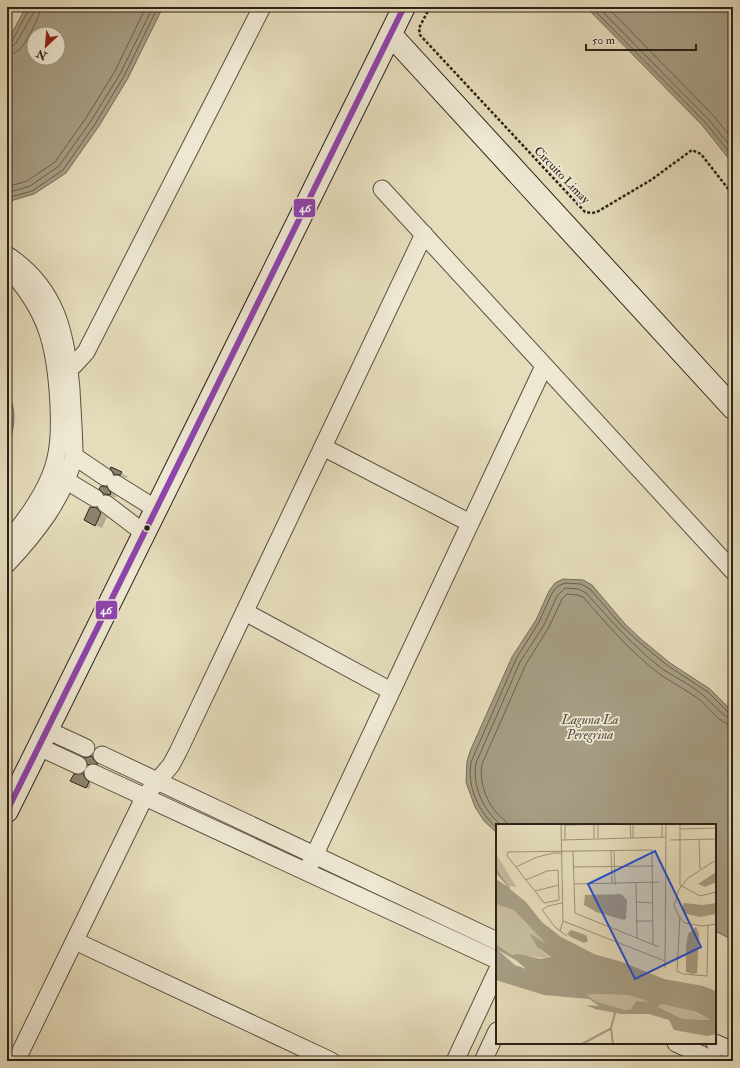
<svg xmlns="http://www.w3.org/2000/svg" width="740" height="1068" viewBox="0 0 740 1068" font-family="'IM FELL Double Pica',serif">
  <rect width="100%" height="100%" fill="#e5dcbb"/>
  <filter id="stains"><feTurbulence type="fractalNoise" baseFrequency=".005" numOctaves="4"/><feColorMatrix values="0 0 0 0 .2 0 0 0 0 .09 0 0 0 0 .02 0 0 0 .5 -.17"/></filter>
  <radialGradient id="worn" r=".72"><stop offset=".6" stop-color="#630" stop-opacity="0"/><stop offset="1" stop-color="#630" stop-opacity=".3"/></radialGradient>
  <!-- water -->
  <g fill="#a69d84" stroke="#756c59" fill-rule="evenodd">
    <path d="M26,7H163L128,78L99,126L66,173L34,194L7,202V42ZM34,34H58V58H34Z"/>
    <polygon points="586,7 733,7 733,164 702,125"/>
    <path d="M7,393C19,411 13,432 7,452Z"/>
    <polygon points="563,579 583,580 592,585 625,624 641,639 670,663 710,689 733,712 733,940 715,931 715,825 497,825 497,833 484,821 475,807 466,782 467,761 471,749 512,657 536,620 549,591 555,583"/>
  </g>
  <!-- shadow -->
  <g fill="#0003">
    <polygon points="111,468 128,477 127,478 115,474"/>
    <polygon points="106,488 113,491 117,498 105,494"/>
    <polygon points="96,509 107,517 102,528 91,523"/>
    <polygon points="92,757 95,759 99,765 89,764"/>
    <polygon points="83,774 91,784 89,789 72,781"/>
  </g>
  <g fill="none" stroke-linecap="round" stroke-linejoin="round">
    <!-- shore -->
    <g stroke="#69604e" stroke-width="1">
      <polyline points="591,7 705,122 733,157"/>
      <polyline points="598,7 708,119 733,149"/>
      <polyline points="607,7 713,115 733,140"/>
      <polyline points="7,43 12,41 30,7"/>
      <polyline points="7,48 12,47 16,43 34,12 35,7"/>
      <path d="M7,54C12,54 15,53 19,50C26,44 40,16 41,7"/>
      <polyline points="7,187 27,181 55,162 86,118 115,71 146,7"/>
      <polyline points="7,193 30,186 59,166 91,121 120,74 153,7"/>
      <polyline points="7,198 32,191 63,170 95,124 124,76 158,7"/>
      <path d="M501,825C483,810 472,786 476,763L520,662L544,625L557,596L565,588L579,589L586,593C611,620 634,648 664,670C678,679 693,686 705,697C713,703 723,718 733,719"/>
      <path d="M509,825C505,820 500,817 496,812C485,799 479,780 482,764L526,664L549,627L562,599L567,594L577,595L583,597C608,625 631,653 661,675C674,684 687,690 700,700C710,708 719,724 733,725"/>
      <path d="M497,828C478,811 467,787 471,762L516,659L539,622L552,593L558,586L565,583L581,584L590,589L622,626L639,642L668,666L708,692L729,713L733,714"/>
    </g>
  </g>
  <!-- building -->
  <g fill="#8c836d" stroke="#2c2219">
    <polygon points="111,467 122,472 120,475 114,474 110,468"/>
    <polygon points="101,486 107,487 111,493 110,495 104,494 99,489"/>
    <polygon points="90,507 97,508 101,513 95,526 84,520"/>
    <polygon points="92,756 94,760 98,764 88,765 84,758"/>
    <polygon points="83,773 85,778 89,782 86,788 70,781 74,774"/>
  </g>
  <g fill="none" stroke-linecap="round" stroke-linejoin="round">
    <defs>
      <g id="street">
        <polyline points="382,189 733,571"/>
        <path d="M7,255C57,288 66,334 71,389C72,412 74,434 74,456C64,498 36,533 7,564"/>
        <path d="M7,267C48,311 56,346 59,405C60,429 60,454 50,477C40,501 23,523 7,543"/>
        <polyline points="58,371 74,365 86,352 262,7"/>
        <polyline points="323,447 470,523"/>
        <polyline points="74,456 105,477"/>
        <polyline points="67,481 95,498"/>
        <polyline points="116,484 156,509"/>
        <polyline points="106,504 144,533"/>
        <polyline points="245,612 391,691"/>
        <polyline points="47,730 86,748"/>
        <polyline points="39,747 78,765"/>
        <polyline points="102,755 497,941"/>
        <polyline points="93,773 497,960"/>
        <polyline points="307,871 544,366"/>
        <polyline points="75,941 331,1061"/>
        <polyline points="676,1043 715,1061"/>
        <polyline points="715,1043 733,1051"/>
        <polyline points="16,1061 145,796 171,765 178,752 424,234"/>
        <polyline points="455,1061 497,971"/>
        <polyline points="483,1061 497,1031"/>
      </g>
      <g id="secondary">
        <polyline points="391,35 733,408"/>
        <polyline points="7,811 404,7"/>
      </g>
    </defs>
    <!-- street casing -->
    <use href="#street" stroke="#5a5042" stroke-width="19"/>
    <!-- secondary casing -->
    <use href="#secondary" stroke="#2c2219" stroke-width="24"/>
    <!-- path -->
    <polyline stroke="#2c2219" stroke-width="2.5" stroke-dasharray="3 2" stroke-linecap="butt" points="430,7 419,28 420,35 585,212 592,213 597,212 651,180 692,150 701,154 733,195"/>
    <!-- street -->
    <use href="#street" stroke="#eee8d3" stroke-width="17"/>
    <!-- secondary -->
    <use href="#secondary" stroke="#eee8d3" stroke-width="22"/>
    <defs>
      <polyline id="bus-1" points="7,811 404,7"/>
    </defs>
    <!-- bus-1 casing -->
    <use href="#bus-1" stroke="#eee8d3" stroke-width="9"/>
    <!-- bus-1 -->
    <use href="#bus-1" stroke="#8e44ad" stroke-width="6"/>
  </g>
  <!-- markers -->
  <circle fill="#2c2219" stroke="#eee8d3" stroke-width="1.5" cx="147" cy="528" r="3.5"/>
  <g text-anchor="middle" stroke-width="3.5" stroke-linejoin="round" paint-order="stroke">
    <!-- street labels -->
    <g font-size="12" fill="#2c2219" stroke="#eee8d3">
      <text transform="translate(562 175) rotate(46)" y="4">Circuito Limay</text>
    </g>
    <!-- water labels -->
    <g font-size="13" font-style="italic" fill="#574d3e" stroke="#eee8d3">
      <text x="590" y="724">Laguna La<tspan x="590" dy="15">Peregrina</tspan></text>
    </g>
  </g>
  <!-- overview -->
  <g transform="translate(496 824)">
    <rect width="220" height="220" fill="#e5dcbb"/>
    <path d="M0,30L16,56L21,63L12,62L0,44ZM0,80L12,82L18,86L49,119L33,109L41,123L54,134L16,131L0,120ZM93,170L132,171L154,178L140,177L135,185L129,186L101,178L92,172ZM165,180L195,187L216,196L187,195L162,183Z" fill="#c6bc9f"/>
    <path d="M0,44L15,66L29,77L46,98L65,113L98,130L126,138L168,155L207,162L220,167V210L211,212L178,206L173,196L153,190H125L99,185L90,181L103,182L93,175L48,171L0,156V120L16,131L22,130L45,135L55,133L41,123L33,109L49,119L18,86L0,80V55L12,63L0,49ZM2,126L21,137L30,145L19,141ZM93,170L132,171L154,178L140,177L135,185L129,186L101,178L92,172ZM165,180L200,188L215,196L187,195L162,183ZM220,48V58L209,63L202,60ZM125,70L131,76L130,94L128,96L100,88L88,81L89,71ZM188,79L206,81L220,79V90L204,93L191,90L185,85ZM200,103L203,110L201,149L196,150L190,148V122L192,110ZM75,106L90,111L92,117L88,119L75,113L71,110Z" fill="#a69d84" fill-rule="evenodd"/>
    <path fill="none" stroke="#a69d84" stroke-width="2" d="M86,220L114,205M117,220L115,204L119,189"/>
    <path fill="none" stroke="#9b927a" stroke-width="1" d="M69,0V15M98,0V14M102,0V14M134,0L135,14M137,0V14M184,0V61L204,72L220,68M69,1L112,0M184,5L220,4M166,13V0M203,15L204,45M66,16L169,13M174,16L220,15M115,26L116,60M118,26L119,61M77,27L79,89L163,123M220,36L192,54L183,65L178,82L184,94L189,99L206,102L220,100M20,43L41,33L58,29H65M77,43L158,42M30,56L51,47L62,46L63,76L48,79L39,67L30,56L20,43L12,33L11,32L12,28L156,26L157,121M140,58L141,114M78,60L163,58M39,67L63,61M140,78L157,79M66,79L52,82L46,86L59,103L71,112M184,92L181,147L187,150L211,152L212,101M67,97L169,137M140,97H157M64,107L67,97L65,0M169,144L170,0"/>
    <path fill="#1d4ed8" fill-opacity="0.15" stroke="#1d4ed8" stroke-width="2" d="M159,27L205,123L139,155L92,60Z"/>
    <rect width="220" height="220" fill="none" stroke="#2c2219" stroke-width="2"/>
  </g>
  <g stroke="#eee8d3" stroke-width="1.5">
    <rect x="293" y="198" width="23" height="20" rx="4" fill="#8e44ad"/>
    <rect x="95" y="600" width="23" height="20" rx="4" fill="#8e44ad"/>
  </g>
  <g font-size="11" text-anchor="middle" font-weight="bold" fill="#fff">
    <text x="305" y="212">46</text>
    <text x="106" y="614">46</text>
  </g>
  <!-- margin -->
  <rect width="740" height="1068" fill="none" stroke="#e5dcbb" stroke-width="24"/>
  <rect x="8" y="8" width="724" height="1052" fill="none" stroke="#2c2219" stroke-width="2"/>
  <rect x="12" y="12" width="716" height="1044" fill="none" stroke="#2c2219"/>
  <!-- north arrow -->
  <g transform="translate(46 46) rotate(206)"><circle r="19" fill="#eee8d3" stroke="#a09989"/>
  <path d="M0-3L7 15L0 10L-7 15Z" fill="#8f2418"/>
  <text y="-6" font-size="11" font-weight="bold" text-anchor="middle" fill="#2c2219">N</text>
  </g>
  <!-- scale -->
  <path d="M586 44v6h110v-6" fill="none" stroke="#2c2219" stroke-width="2"/>
  <text x="592" y="44" font-size="12" fill="#2c2219" stroke="#eee8d3" stroke-width="3" paint-order="stroke">50 m</text>
  <rect width="100%" height="100%" filter="url(#stains)"/>
  <rect width="100%" height="100%" fill="url(#worn)"/>
</svg>
